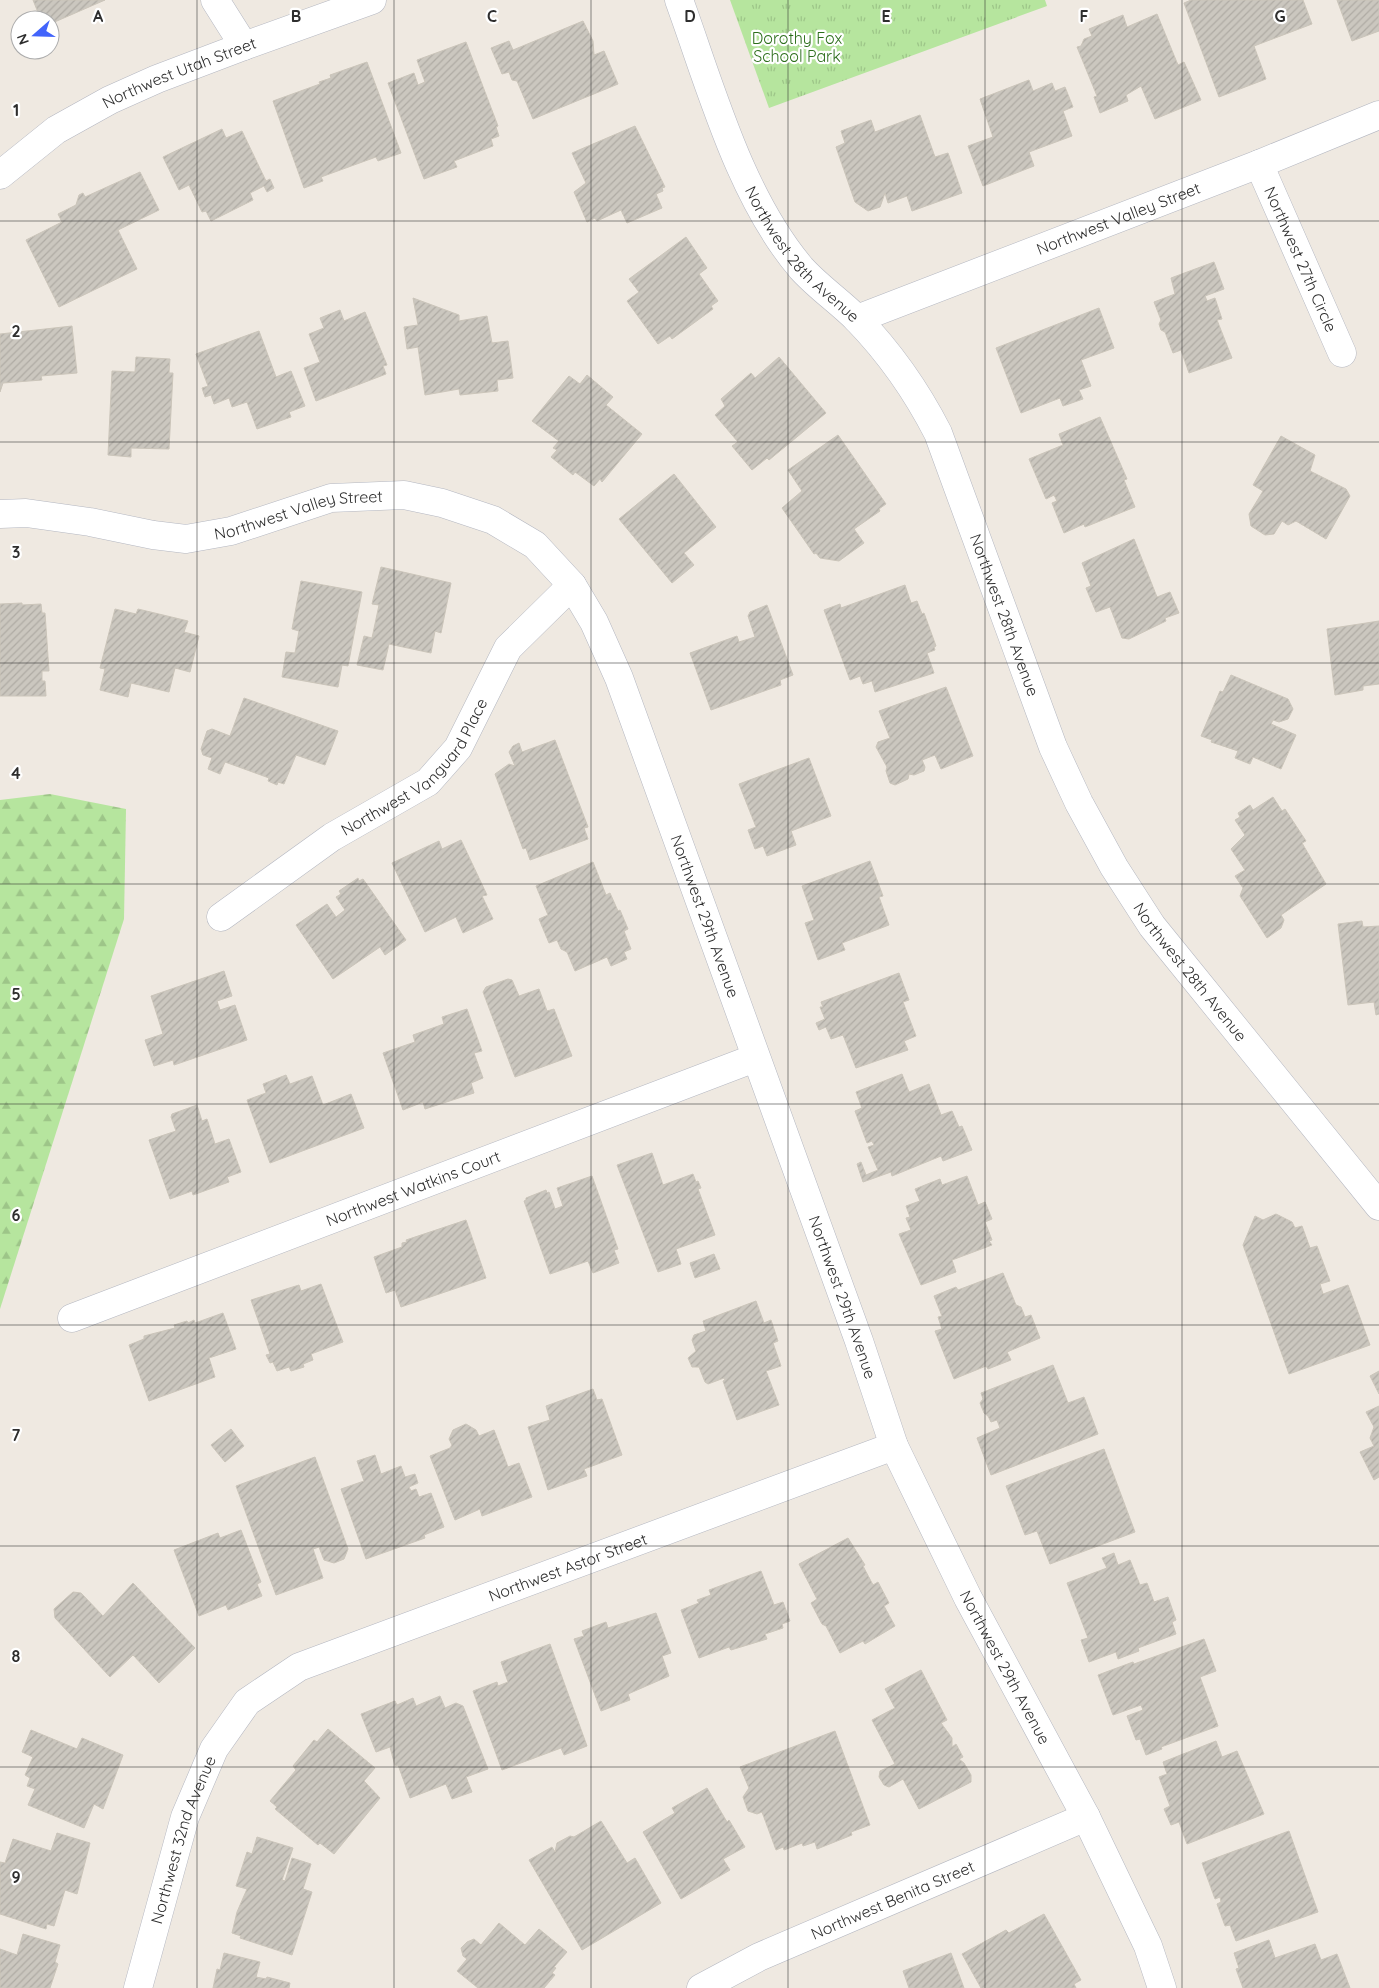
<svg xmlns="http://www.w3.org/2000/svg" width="1379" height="1988" viewBox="0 0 1379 1988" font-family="Quicksand,sans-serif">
  <defs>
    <pattern id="forest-firs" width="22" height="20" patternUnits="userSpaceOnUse" patternTransform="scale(1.25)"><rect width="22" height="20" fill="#b6e59e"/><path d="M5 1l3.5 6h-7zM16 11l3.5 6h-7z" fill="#9dc588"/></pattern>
    <pattern id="park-tufts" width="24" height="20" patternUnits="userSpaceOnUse" patternTransform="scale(1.25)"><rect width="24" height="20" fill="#b6e59e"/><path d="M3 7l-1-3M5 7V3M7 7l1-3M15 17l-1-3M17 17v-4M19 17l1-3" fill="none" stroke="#9dc588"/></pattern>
    <pattern id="building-hatch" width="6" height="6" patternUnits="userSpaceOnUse" patternTransform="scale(1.25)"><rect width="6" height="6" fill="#cbc7bf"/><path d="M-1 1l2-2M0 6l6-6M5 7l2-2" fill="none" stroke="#afaba4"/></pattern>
  </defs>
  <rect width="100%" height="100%" fill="#efe9e1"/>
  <!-- forest -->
  <polygon fill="url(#forest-firs)" points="50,794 126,809 124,919 0,1309 0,800"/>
  <!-- park -->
  <polygon fill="url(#park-tufts)" points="730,0 1045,0 1047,6 769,108"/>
  <!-- building -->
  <g fill="url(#building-hatch)" stroke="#cbc5ba">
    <polygon points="33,0 105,0 50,24 50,20 41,20"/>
    <polygon points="1191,0 1303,0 1312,24 1254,46 1266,79 1219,97 1184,3"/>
    <polygon points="1337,0 1379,0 1379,31 1352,41"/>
    <polygon points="1157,14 1178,65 1184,62 1201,100 1155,119 1141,86 1126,95 1128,101 1100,113 1094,97 1097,96 1077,47 1081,46 1084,39 1092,36 1089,29 1123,15 1127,27"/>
    <polygon points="583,21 593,41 594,55 604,51 618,84 533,119 517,81 512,80 509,72 502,74 491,48 509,41 513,50"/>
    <polygon points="466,42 498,126 496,127 499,136 491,139 493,146 454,161 457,167 424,179 388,83 414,73 418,85 425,82 417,60"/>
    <polygon points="367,62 401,153 378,161 376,157 321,177 323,181 304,188 273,101 320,84 319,82 331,78 330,75"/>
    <polygon points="1029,80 1033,91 1052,83 1055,91 1065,87 1073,107 1063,111 1072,136 1029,152 1034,166 983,186 968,146 993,137 980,99"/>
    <polygon points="920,115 935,157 948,153 962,193 912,211 907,196 888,203 885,193 880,207 868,211 855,202 836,147 845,143 841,131 871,120 875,132"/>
    <polygon points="635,126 665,187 662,188 663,191 656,194 662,208 627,223 621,210 597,221 595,218 587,222 574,192 586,183 572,153"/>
    <polygon points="222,129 226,138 242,131 266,181 270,179 274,188 267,192 264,186 250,193 253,200 211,221 206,211 202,212 189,185 179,190 163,157"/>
    <polygon points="140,172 159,210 118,230 137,269 59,307 26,240 62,222 58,214 76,205 79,195 83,193 85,197"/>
    <polygon points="686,237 707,268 699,274 718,301 711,306 713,309 672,339 670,336 658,344 627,301 639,292 629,279"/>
    <polygon points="1214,262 1224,289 1205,296 1207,301 1215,298 1222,319 1217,320 1232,358 1189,373 1181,350 1173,353 1165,332 1161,330 1159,324 1161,320 1154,302 1175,294 1171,278"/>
    <polygon points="413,298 459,315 459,321 487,316 492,343 508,341 513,378 497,380 498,391 460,395 459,389 425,395 418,347 407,349 404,327 418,325"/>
    <polygon points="1099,308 1114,348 1081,360 1091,386 1079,390 1083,399 1063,406 1060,398 1021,413 996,348"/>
    <polygon points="340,310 344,321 365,312 387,365 383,366 386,374 316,401 304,368 320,362 309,334 324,328 320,318"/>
    <polygon points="72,326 77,373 41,376 42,380 3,383 0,392 0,334"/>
    <polygon points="259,331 276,377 291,371 305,406 289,412 291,417 257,429 247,402 232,407 229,398 214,404 211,395 205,397 202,388 208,386 196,354"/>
    <polygon points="136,357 170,359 169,373 173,373 169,449 131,448 131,457 108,455 112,371 135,372"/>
    <polygon points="779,357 826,413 769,460 767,458 752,470 732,446 738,442 715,415 725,406 721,399 751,373 755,378"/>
    <polygon points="587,375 613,397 606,405 642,434 602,482 600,479 594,486 575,472 573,475 551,457 557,450 553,448 559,441 532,421 569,376 580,384"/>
    <polygon points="1100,417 1127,479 1124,480 1135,507 1085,527 1084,524 1064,533 1052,503 1057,501 1054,495 1046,499 1029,459 1063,445 1059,434"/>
    <polygon points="838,435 886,504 879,509 880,511 854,529 864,543 839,561 820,558 816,553 814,554 782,508 802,491 788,470"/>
    <polygon points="1281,436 1315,455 1310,471 1346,489 1350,496 1326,539 1296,521 1288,525 1282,521 1274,534 1265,535 1251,526 1249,514 1263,491 1253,485"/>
    <polygon points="674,474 716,527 684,553 694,565 672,583 619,519"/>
    <polygon points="1134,539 1157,597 1170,592 1179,613 1165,618 1166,621 1129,639 1122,638 1110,607 1096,612 1086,588 1091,586 1082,563"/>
    <polygon points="381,567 451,583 441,633 435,631 431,653 389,644 383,670 357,665 364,636 372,638 379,605 372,604"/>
    <polygon points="301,581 362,592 348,666 342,665 338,687 282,677 286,652 295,653 299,631 292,629"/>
    <polygon points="905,585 911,603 917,601 922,614 924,613 936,646 934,647 935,650 927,653 934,673 875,692 872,681 863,684 860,676 850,680 824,610 840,604 841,608"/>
    <polygon points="22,603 22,605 41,604 42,613 45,613 49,671 42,671 42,681 45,681 46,696 0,696 0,604"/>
    <polygon points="767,605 793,675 780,680 781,685 711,710 690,653 737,636 739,642 755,637 748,616 750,612"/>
    <polygon points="115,609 136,614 138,609 188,621 184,632 199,636 190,672 175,668 169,692 131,683 128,697 100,690 105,669 100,668"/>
    <polygon points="1379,621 1379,684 1363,686 1363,690 1335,695 1327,629"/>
    <polygon points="1231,675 1288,699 1293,709 1288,719 1279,722 1273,720 1271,724 1296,735 1281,769 1253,757 1250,764 1235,758 1238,751 1211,742 1212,740 1201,736 1220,691 1223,692"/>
    <polygon points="946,687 973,756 941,769 935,755 922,760 925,767 924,771 914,775 909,774 908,779 895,785 890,783 886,771 887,767 876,747 878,742 890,738 879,711"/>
    <polygon points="244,698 338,731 325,765 296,755 284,784 278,782 277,785 268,781 269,778 225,762 220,774 208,769 212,758 203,755 201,749 207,731 212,729 230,736"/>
    <polygon points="555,740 588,827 584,828 588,839 530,860 526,848 523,849 495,774 509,764 515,766 509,752 513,746 519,743 522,752"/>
    <polygon points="809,758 831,816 791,831 796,845 767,856 763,846 755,849 748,830 756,827 739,784"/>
    <polygon points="1273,797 1282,811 1285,809 1306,841 1302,843 1326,884 1281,915 1284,920 1281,928 1267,938 1240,896 1243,888 1235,876 1245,870 1231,849 1245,835 1235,820 1240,817 1238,813 1250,805 1253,810"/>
    <polygon points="461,840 487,895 482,896 493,919 463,933 456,917 425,932 392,863 439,841 442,849"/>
    <polygon points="870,861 883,896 879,897 889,925 842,943 845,950 818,960 805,923 814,920 802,886"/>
    <polygon points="593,862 606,895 610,893 618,911 620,910 628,929 624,931 631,949 624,952 627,959 611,966 607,957 575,971 567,952 561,949 557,940 549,943 539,919 548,915 536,886"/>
    <polygon points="358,878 359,881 363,879 406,940 385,955 380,947 333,979 296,925 327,904 336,917 345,910 336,897 341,894 339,891"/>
    <polygon points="1362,921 1363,927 1379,926 1379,1014 1376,1015 1374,1002 1348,1005 1338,924"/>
    <polygon points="224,971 232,996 217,1001 220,1010 235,1005 247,1040 174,1065 173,1060 154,1066 145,1040 163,1034 151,996"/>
    <polygon points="899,973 909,1000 903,1002 916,1036 904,1041 908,1050 856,1068 843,1035 831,1039 826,1027 819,1030 816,1023 825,1019 820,1007 823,1007 821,1002"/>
    <polygon points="508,979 512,980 519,996 539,989 547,1011 554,1009 572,1056 515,1077 483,992 486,987"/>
    <polygon points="467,1009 482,1051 474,1053 483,1078 471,1083 474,1093 425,1109 423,1102 403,1110 383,1053 415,1042 413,1035 444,1024 442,1017"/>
    <polygon points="902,1074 909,1092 929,1084 941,1115 952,1111 959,1127 962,1126 972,1150 943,1161 941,1156 892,1176 891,1172 863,1182 857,1164 861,1162 866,1175 878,1170 868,1147 874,1145 872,1141 867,1143 855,1111 862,1108 856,1092"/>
    <polygon points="286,1075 290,1084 312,1076 323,1105 351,1094 364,1128 270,1163 247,1100 266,1093 263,1084"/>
    <polygon points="197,1105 202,1121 207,1119 215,1144 229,1139 241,1172 227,1177 229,1182 193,1195 192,1191 170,1199 149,1140 176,1131 171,1117 172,1114"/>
    <polygon points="652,1153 663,1185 693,1174 696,1182 698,1181 701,1188 698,1189 715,1235 676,1249 681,1264 658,1272 617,1165"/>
    <polygon points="592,1176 618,1249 614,1250 619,1263 593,1273 588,1261 550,1274 524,1201 526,1200 526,1198 546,1190 547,1193 549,1192 555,1209 563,1206 557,1188"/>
    <polygon points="967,1176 978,1205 985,1202 992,1219 985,1222 992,1240 989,1241 992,1245 952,1260 956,1272 921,1285 899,1234 911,1230 906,1218 910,1217 906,1206 920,1201 915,1189 940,1179 942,1185"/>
    <polygon points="1276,1214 1292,1222 1295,1228 1302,1226 1310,1248 1317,1246 1330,1281 1320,1284 1323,1294 1348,1285 1370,1345 1289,1374 1243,1245 1255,1216 1263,1220"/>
    <polygon points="466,1220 486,1278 401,1307 395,1290 386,1293 374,1257 402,1247 402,1243 407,1242 406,1240"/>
    <polygon points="714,1254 720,1269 695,1278 690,1263"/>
    <polygon points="1003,1273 1016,1305 1021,1307 1025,1317 1031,1315 1040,1338 1007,1352 1011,1360 988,1369 986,1366 954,1379 935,1331 942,1329 938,1317 942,1316 934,1296 956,1287 958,1290"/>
    <polygon points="321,1284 343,1342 311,1354 313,1360 303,1364 304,1367 291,1371 289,1367 277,1371 273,1362 270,1363 266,1355 270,1354 251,1300 299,1285 301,1291"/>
    <polygon points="756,1301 764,1323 771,1320 778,1341 773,1343 781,1366 766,1371 779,1405 737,1420 723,1381 725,1380 724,1378 708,1384 705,1382 699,1367 692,1367 688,1358 696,1351 692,1340 694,1335 706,1331 703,1321"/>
    <polygon points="223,1313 236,1349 209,1358 215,1377 149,1401 129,1345 144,1339 144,1336 175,1328 174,1325 187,1321 188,1323 194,1320 195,1323"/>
    <polygon points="1053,1365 1068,1403 1084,1397 1098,1434 991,1475 977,1438 1000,1428 997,1420 991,1422 988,1416 984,1413 980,1403 983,1399 981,1393"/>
    <polygon points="1379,1371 1379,1394 1370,1376"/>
    <polygon points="593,1389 597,1400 602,1399 622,1455 584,1469 587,1476 548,1490 528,1427 550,1420 546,1406"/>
    <polygon points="1379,1406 1379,1477 1374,1480 1360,1452 1374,1446 1370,1438 1374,1427 1366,1412"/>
    <polygon points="466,1424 476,1430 479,1436 494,1430 508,1467 519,1463 532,1497 482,1516 480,1509 455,1520 430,1456 450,1448 452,1445 449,1439 453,1430"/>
    <polygon points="231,1429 244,1446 225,1462 211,1445"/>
    <polygon points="1104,1449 1135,1532 1050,1564 1037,1531 1025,1535 1006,1486"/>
    <polygon points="375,1455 381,1474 401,1466 405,1477 415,1474 418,1483 409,1487 411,1491 416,1489 419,1497 431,1493 444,1527 424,1535 425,1538 366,1559 341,1489 364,1481 357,1461"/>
    <polygon points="315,1457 348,1549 344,1559 334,1563 324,1560 319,1547 313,1549 323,1578 276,1595 236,1486"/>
    <polygon points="241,1530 261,1582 257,1584 262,1596 228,1610 226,1605 199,1616 174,1550 218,1533 220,1538"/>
    <polygon points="848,1538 865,1565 863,1566 873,1585 878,1582 889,1603 884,1606 895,1626 865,1644 863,1641 840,1653 826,1626 822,1624 811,1603 817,1599 799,1564"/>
    <polygon points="1114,1553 1118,1565 1130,1560 1140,1585 1147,1583 1154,1602 1168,1597 1176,1620 1172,1622 1176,1634 1138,1648 1139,1651 1118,1659 1116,1652 1089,1662 1081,1640 1088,1638 1067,1583 1107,1568 1102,1558"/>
    <polygon points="761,1571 774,1605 783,1602 790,1621 782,1624 783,1628 765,1634 767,1639 731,1650 729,1647 699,1658 681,1610 699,1603 697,1600 711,1595 709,1590"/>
    <polygon points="133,1583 195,1648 159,1683 133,1655 110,1677 55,1618 54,1609 73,1592 81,1593 103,1616"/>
    <polygon points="656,1613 671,1653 662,1656 669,1676 628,1694 630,1700 601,1711 574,1639 584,1636 582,1631 606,1622 608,1628"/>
    <polygon points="1204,1639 1216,1671 1200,1677 1218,1726 1161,1747 1162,1749 1146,1755 1140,1739 1136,1740 1127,1716 1143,1710 1141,1705 1113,1715 1098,1675 1133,1662 1134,1664"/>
    <polygon points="550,1644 587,1746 564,1755 561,1748 502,1770 473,1691 497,1682 498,1686 508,1682 501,1662"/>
    <polygon points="921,1670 947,1720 941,1723 952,1738 952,1747 956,1744 963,1757 959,1759 964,1763 971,1775 971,1782 919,1809 903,1779 889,1787 884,1785 879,1777 880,1771 895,1764 872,1720 895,1708 885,1689"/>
    <polygon points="440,1696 445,1708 456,1703 463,1706 488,1769 466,1777 472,1792 452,1799 446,1784 410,1798 398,1765 395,1766 390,1747 376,1752 361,1714 395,1701 397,1705 413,1698 416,1706"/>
    <polygon points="328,1729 375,1768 364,1781 380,1798 334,1854 320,1843 318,1845 275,1809 277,1807 270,1801 296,1770 293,1766 314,1740 317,1742"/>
    <polygon points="31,1730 77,1749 82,1738 123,1755 103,1809 94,1804 84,1828 28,1805 35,1789 27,1786 30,1778 25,1775 33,1757 22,1752"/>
    <polygon points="835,1731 870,1825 851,1832 852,1835 817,1849 815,1842 803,1846 802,1843 784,1850 783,1847 776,1850 762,1812 757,1814 748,1811 743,1797 749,1788 740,1767"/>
    <polygon points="1216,1741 1222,1757 1237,1751 1264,1814 1187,1844 1179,1822 1171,1825 1164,1809 1170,1806 1159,1777 1167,1774 1163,1762"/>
    <polygon points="707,1788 727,1822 729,1820 745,1847 723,1859 730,1870 681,1899 643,1832 675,1813 672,1808"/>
    <polygon points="601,1821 627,1863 635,1858 661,1903 582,1950 529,1860 552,1847 555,1852 557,1843 570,1836 574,1837"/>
    <polygon points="1289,1831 1318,1912 1236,1941 1230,1925 1225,1926 1217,1904 1221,1902 1220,1897 1215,1899 1202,1863"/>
    <polygon points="57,1833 90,1843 77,1894 65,1890 54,1926 47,1924 46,1929 0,1914 0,1862 5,1863 13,1839 51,1851"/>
    <polygon points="257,1837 293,1848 282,1880 285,1881 292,1858 311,1864 303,1889 312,1892 292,1955 240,1938 241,1936 232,1933 237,1912 247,1889 236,1886 247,1852 252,1854"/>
    <polygon points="1044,1914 1081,1980 1074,1984 1076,1988 981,1988 962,1954 1006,1930 1009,1933"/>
    <polygon points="499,1923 525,1945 539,1929 567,1952 554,1967 556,1968 552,1973 555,1975 544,1988 478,1988 457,1971 467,1959 463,1956 461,1948 467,1942 474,1939 481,1945"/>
    <polygon points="23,1934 60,1945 55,1962 58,1964 50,1988 0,1988 0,1949 17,1955"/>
    <polygon points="1269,1940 1275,1958 1315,1944 1321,1960 1337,1954 1350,1988 1243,1988 1236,1969 1239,1968 1234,1953"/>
    <polygon points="224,1953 260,1962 256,1977 266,1979 267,1977 290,1983 289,1988 213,1988 217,1969 220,1970"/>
    <polygon points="951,1953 964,1988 909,1988 903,1971"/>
  </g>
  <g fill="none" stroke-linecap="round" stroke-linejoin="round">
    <defs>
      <g id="minor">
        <polyline points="215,0 244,46"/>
        <path id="s1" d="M1259,164L1342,353"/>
        <path id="s2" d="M857,319L1259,164L1379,115"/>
        <path id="s3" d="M221,917L332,837L428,782L458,748L508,648L572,585"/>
        <path id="s4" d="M72,1318L755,1058"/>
        <path id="s5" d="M138,1988L185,1817L214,1749L247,1702L299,1667L894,1446"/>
        <path id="s6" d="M701,1988L759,1957L1086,1817"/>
      </g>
      <g id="tertiary">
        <path id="s7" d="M679,0C711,88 740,196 801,268C818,287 839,301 857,319C889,352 917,392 938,433L1053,747L1079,803L1114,867L1152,926L1379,1206"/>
        <path id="s8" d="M0,175L56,130L110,100L157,79L244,46L372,0"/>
        <path id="s9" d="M0,514L26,513L90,522L153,535L186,539L231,531L331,498L404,495L442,503L493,520L535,545L572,585L594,622L619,678L859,1341L894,1446L968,1598L1086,1817L1148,1946L1162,1988"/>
      </g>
    </defs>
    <!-- minor casing -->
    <use href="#minor" stroke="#b4b7c1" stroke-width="29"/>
    <!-- tertiary casing -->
    <use href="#tertiary" stroke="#b4b7c1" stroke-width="29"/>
    <!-- minor -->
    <use href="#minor" stroke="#fff" stroke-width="28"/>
    <!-- tertiary -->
    <use href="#tertiary" stroke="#fff" stroke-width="28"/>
  </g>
  <!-- grid -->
  <path fill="none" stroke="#2e2e2e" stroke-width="1" stroke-opacity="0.55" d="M197,0V1988M394,0V1988M591,0V1988M788,0V1988M985,0V1988M1182,0V1988M0,221H1379M0,442H1379M0,663H1379M0,884H1379M0,1104H1379M0,1325H1379M0,1546H1379M0,1767H1379"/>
  <g text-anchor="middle" stroke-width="4.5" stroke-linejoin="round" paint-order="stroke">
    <!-- park labels -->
    <g font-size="16" fill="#2c6e1b" stroke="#fff">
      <text x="797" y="44">Dorothy Fox<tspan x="797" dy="18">School Park</tspan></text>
    </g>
    <!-- street labels -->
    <g font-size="16" fill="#2e2e2e" stroke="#fff">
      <text dy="6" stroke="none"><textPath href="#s8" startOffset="208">Northwest Utah Street</textPath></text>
      <text dy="6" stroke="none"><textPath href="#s2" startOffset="280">Northwest Valley Street</textPath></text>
      <text dy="6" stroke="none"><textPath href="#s7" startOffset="286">Northwest 28th Avenue</textPath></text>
      <text dy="6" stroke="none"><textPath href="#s1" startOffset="104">Northwest 27th Circle</textPath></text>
      <text dy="6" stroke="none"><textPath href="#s9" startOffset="304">Northwest Valley Street</textPath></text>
      <text dy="6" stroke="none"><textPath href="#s7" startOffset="706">Northwest 28th Avenue</textPath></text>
      <text dy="6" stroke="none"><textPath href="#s3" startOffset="248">Northwest Vanguard Place</textPath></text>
      <text dy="6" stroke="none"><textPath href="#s9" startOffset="966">Northwest 29th Avenue</textPath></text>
      <text dy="6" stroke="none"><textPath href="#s7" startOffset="1111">Northwest 28th Avenue</textPath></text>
      <text dy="6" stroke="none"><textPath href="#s4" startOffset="365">Northwest Watkins Court</textPath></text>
      <text dy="6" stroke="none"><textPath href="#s9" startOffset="1371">Northwest 29th Avenue</textPath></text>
      <text dy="6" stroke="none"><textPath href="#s5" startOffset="658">Northwest Astor Street</textPath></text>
      <text dy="6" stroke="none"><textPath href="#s9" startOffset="1776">Northwest 29th Avenue</textPath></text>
      <text dy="6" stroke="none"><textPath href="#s5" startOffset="155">Northwest 32nd Avenue</textPath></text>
      <text dy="6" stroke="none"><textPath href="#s6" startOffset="211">Northwest Benita Street</textPath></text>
    </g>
  </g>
  <g font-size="16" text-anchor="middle" font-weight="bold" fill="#2e2e2e" stroke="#fff" stroke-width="4.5" stroke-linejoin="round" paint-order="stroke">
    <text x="98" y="22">A</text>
    <text x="296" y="22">B</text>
    <text x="492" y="22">C</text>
    <text x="690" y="22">D</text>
    <text x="886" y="22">E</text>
    <text x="1084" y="22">F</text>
    <text x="1280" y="22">G</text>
    <text x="16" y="116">1</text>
    <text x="16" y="337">2</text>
    <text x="16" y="558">3</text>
    <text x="16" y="779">4</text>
    <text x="16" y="1000">5</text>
    <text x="16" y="1221">6</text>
    <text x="16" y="1441">7</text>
    <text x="16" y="1662">8</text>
    <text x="16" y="1883">9</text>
  </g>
  <!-- north arrow -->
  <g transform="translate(35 35) rotate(250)"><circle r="24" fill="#ffffff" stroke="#ababab"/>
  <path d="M0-4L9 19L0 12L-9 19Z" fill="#4264fb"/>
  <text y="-8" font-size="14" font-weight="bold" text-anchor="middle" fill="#2e2e2e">N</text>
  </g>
</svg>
